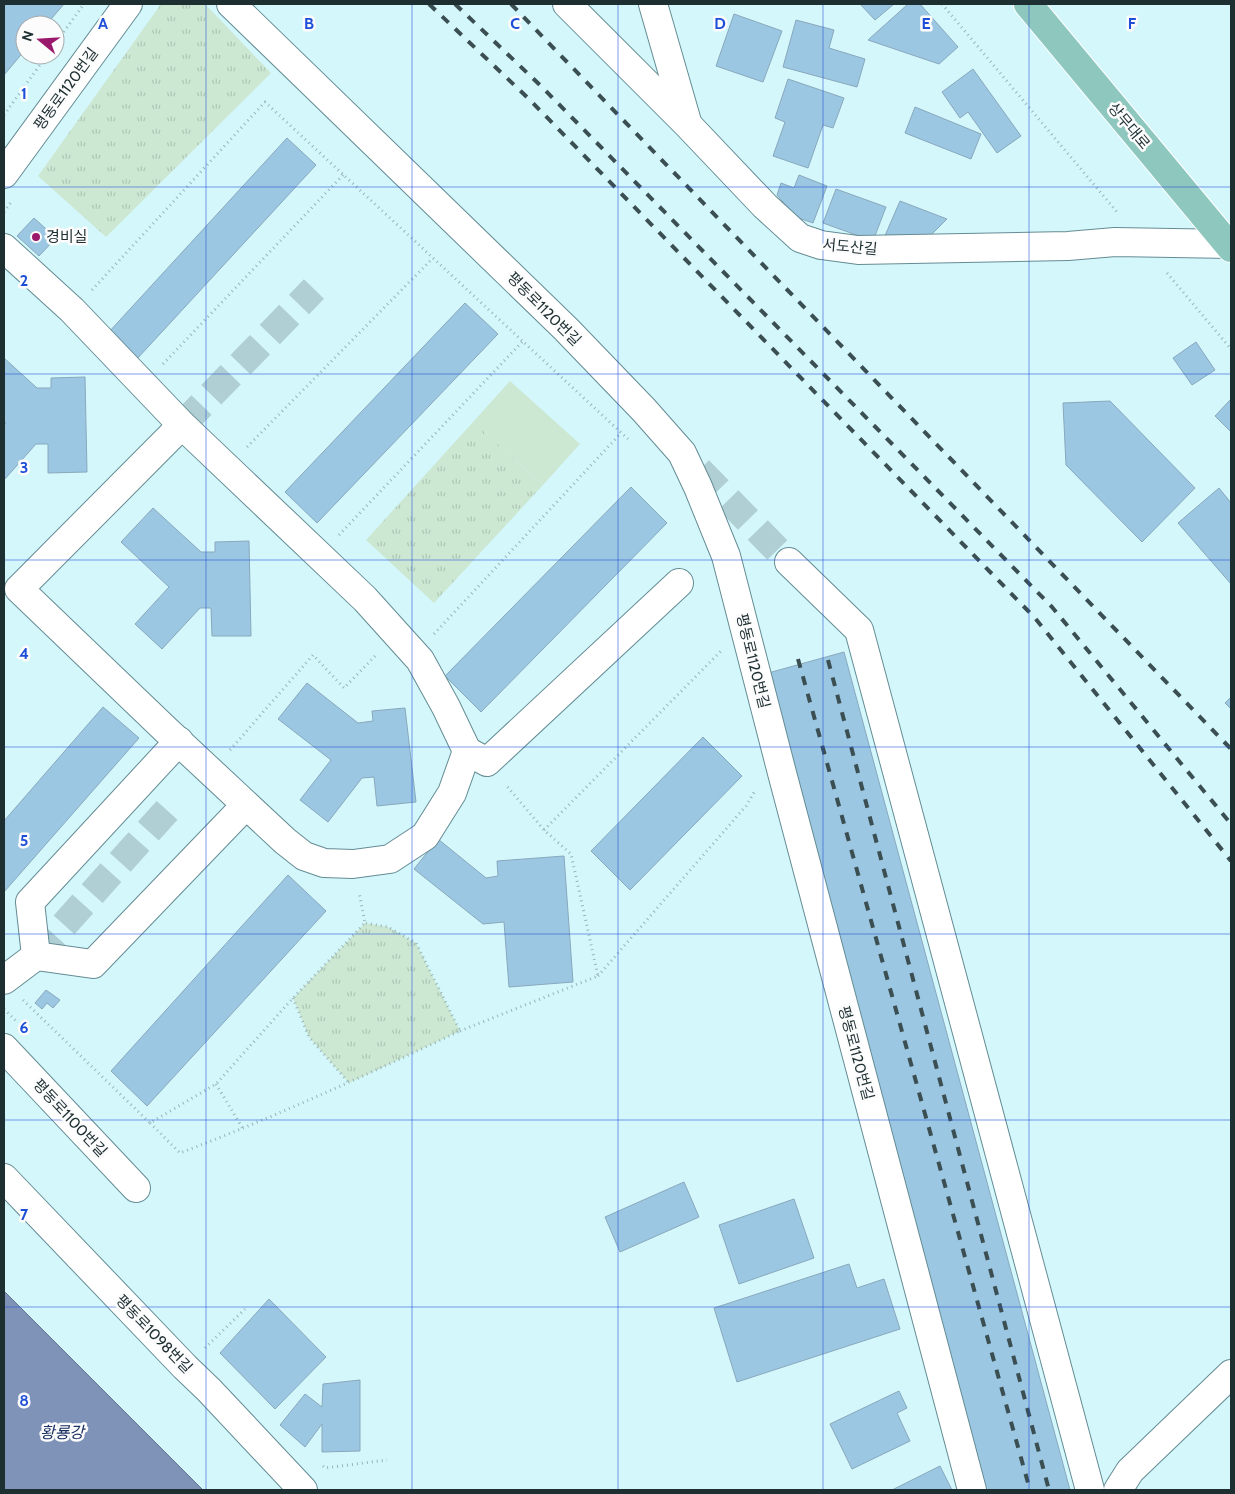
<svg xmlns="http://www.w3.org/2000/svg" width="1235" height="1494" viewBox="0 0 1235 1494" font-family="Cabin,'Noto Sans KR',sans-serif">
  <defs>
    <pattern id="park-tufts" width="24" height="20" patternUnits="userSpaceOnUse" patternTransform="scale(1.25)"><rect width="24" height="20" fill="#cce8d3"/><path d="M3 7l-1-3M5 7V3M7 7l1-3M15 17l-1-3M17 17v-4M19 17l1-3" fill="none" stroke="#afc7b6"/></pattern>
  </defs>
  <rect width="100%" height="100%" fill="#d4f7fc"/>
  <!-- grass -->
  <polygon fill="#cce8d3" points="510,381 580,444 543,485 473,422"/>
  <!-- park -->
  <g fill="url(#park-tufts)">
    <polygon points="161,4 205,4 271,73 106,237 38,176"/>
    <polygon points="473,422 543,485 434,603 366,540"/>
    <polygon points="365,923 388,927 416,943 460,1031 349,1083 309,1037 293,998"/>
  </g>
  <!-- water -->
  <polygon fill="#7f92b8" stroke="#627490" points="4,1291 203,1490 4,1490"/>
  <!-- building -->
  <g fill="#9cc7e3" stroke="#88a8bc">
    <polygon points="4,4 64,4 46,25 25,25 25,50 4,75"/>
    <polygon points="860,4 894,4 875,20"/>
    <polygon points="908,4 920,4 958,47 939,64 868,40"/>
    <polygon points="734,14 782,31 763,82 716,66"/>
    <polygon points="796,20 834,30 829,48 865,59 857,87 783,67"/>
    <polygon points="973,69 1021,136 997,153 968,112 960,118 942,92"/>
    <polygon points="788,79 844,98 833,128 823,125 808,168 773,156 785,122 775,118"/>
    <polygon points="915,107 981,134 971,159 905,133"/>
    <polygon points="287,138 316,165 136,360 108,333"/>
    <polygon points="799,175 827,186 813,223 796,217 777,195 781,183 794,188"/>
    <polygon points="836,189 886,207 873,241 823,223"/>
    <polygon points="900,201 947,219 924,242 884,238"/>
    <polygon points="34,218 56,238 39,256 17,236"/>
    <polygon points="465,303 498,334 317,523 285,492"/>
    <polygon points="1196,342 1215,370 1192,385 1173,358"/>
    <polygon points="4,358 37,388 51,388 51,378 85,377 87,472 48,473 48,444 36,444 4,480 4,426 6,423 4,421"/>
    <polygon points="1231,399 1231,432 1215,416"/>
    <polygon points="1110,401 1195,488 1142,542 1066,465 1063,403"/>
    <polygon points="631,487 667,523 481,712 445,676"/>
    <polygon points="1219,488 1231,503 1231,584 1178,523"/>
    <polygon points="153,508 201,552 215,552 215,542 249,541 251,636 212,636 211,608 200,608 162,649 135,624 169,587 121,542"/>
    <polygon points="844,652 1070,1490 981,1490 761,675"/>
    <polygon points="307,683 358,723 373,721 372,711 405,708 416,802 377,806 374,777 362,778 328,822 300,800 331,760 278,719"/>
    <polygon points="1231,697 1231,709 1225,703"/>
    <polygon points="103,707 139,738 4,892 4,821"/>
    <polygon points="703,737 742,776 630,890 591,851"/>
    <polygon points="438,839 486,878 498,876 497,861 564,856 573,982 509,987 504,922 483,924 414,869"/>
    <polygon points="288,875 326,911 147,1106 111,1071"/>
    <polygon points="46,990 60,1000 53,1008 47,1003 42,1009 35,1003"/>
    <polygon points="684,1182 699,1217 620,1252 605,1217"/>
    <polygon points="794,1199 814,1258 739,1284 719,1225"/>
    <polygon points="849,1264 857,1288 884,1279 900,1329 737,1382 714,1308"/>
    <polygon points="269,1299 326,1357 275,1409 220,1353"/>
    <polygon points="360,1380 360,1451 322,1452 322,1424 305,1447 280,1425 305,1394 322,1407 323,1384"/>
    <polygon points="899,1391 907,1408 897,1413 910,1441 852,1469 830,1424"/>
    <polygon points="940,1466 952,1490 892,1490"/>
  </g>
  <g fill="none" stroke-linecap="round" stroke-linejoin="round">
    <!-- minor-tunnel -->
    <g stroke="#b0cfd4" stroke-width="28" stroke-dasharray="28 14" stroke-linecap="butt">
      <polyline points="182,425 314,289"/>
      <polyline points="699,470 789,562"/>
      <polyline points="36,956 170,807"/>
    </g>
    <defs>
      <g id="minor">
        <polyline points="231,4 566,329 644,410 682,453 698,487 726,556 782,773 972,1490"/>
        <polyline points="567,4 688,125 765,206 800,238 821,245 858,250 1068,246 1115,242 1231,244"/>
        <polyline points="653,4 687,122"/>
        <polyline points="4,174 128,4"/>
        <polyline points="4,248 72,310 182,425 365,599 420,660 446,707 467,751 452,793 425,836 390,859 353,864 324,863 304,856 285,841 165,729 19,589 182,425"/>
        <polyline points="789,562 859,630 1090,1490"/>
        <polyline points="467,751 487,762 679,583"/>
        <polyline points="36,956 30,902 179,741"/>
        <polyline points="4,980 36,956 93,964 246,805"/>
        <polyline points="4,1048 136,1188"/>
        <polyline points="4,1178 185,1367 209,1390 303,1490"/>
        <polyline points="1118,1490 1130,1471 1231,1374"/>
      </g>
      <polyline id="major" points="1028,4 1231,248"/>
    </defs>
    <!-- minor casing -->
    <use href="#minor" stroke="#648c93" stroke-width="30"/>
    <!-- major casing -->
    <use href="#major" stroke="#fff" stroke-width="30"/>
    <!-- path -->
    <g stroke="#98b5b9" stroke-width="3" stroke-dasharray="1 4" stroke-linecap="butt">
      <polyline points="942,4 1117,212"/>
      <polyline points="55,44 84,4"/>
      <polyline points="4,115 47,55"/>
      <polyline points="4,212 11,202"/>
      <polyline points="1167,273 1231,349"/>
      <polyline points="92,290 265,102 628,439"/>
      <polyline points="163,364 343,175"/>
      <polyline points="247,447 433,258"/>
      <polyline points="339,535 523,341"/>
      <polyline points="434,634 621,433"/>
      <polyline points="230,750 313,655 344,688 377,654"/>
      <polyline points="544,830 721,651"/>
      <polyline points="598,976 746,806 756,789"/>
      <polyline points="293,998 309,1037 349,1083"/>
      <polyline points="23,1000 150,1123 216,1084 293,998 365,923 359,892"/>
      <polyline points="4,1009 16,1021"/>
      <polyline points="460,1031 598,976 571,854 544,830 505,784"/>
      <polyline points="216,1084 243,1129"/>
      <path d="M150,1123L180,1153C275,1117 368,1074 460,1031L416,943L388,927L365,923"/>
      <polyline points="205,1348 245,1309"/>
      <polyline points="323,1466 325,1468 387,1460"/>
    </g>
    <!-- minor -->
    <use href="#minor" stroke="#fff" stroke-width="28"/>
    <!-- major -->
    <use href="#major" stroke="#8ec7be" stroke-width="28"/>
    <!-- rail -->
    <g stroke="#3b4f52" stroke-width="4" stroke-dasharray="9 9" stroke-linecap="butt">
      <polyline points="429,4 530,100 1035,618 1231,861"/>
      <polyline points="455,4 542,87 1052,607 1231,824"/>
      <polyline points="511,4 1231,749"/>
      <polyline points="798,659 1030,1490"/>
      <polyline points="828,660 1049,1490"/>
    </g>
  </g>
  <!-- grid -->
  <path fill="none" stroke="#1d4ed8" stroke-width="1" stroke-opacity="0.55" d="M206,4V1490M412,4V1490M618,4V1490M823,4V1490M1029,4V1490M4,187H1231M4,374H1231M4,560H1231M4,747H1231M4,934H1231M4,1120H1231M4,1307H1231"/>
  <!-- markers -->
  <circle fill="#9a196d" stroke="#fcfcfc" stroke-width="2" cx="36" cy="237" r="5"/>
  <g text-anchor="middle" stroke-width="5" stroke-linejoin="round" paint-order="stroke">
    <!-- street labels -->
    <g font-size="15" fill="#1e2f32" stroke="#fcfcfc">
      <text transform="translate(66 89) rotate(-54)" y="5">평동로1120번길</text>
      <text transform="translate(1129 126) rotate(50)" y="5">상무대로</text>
      <text transform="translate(850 247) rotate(5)" y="5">서도산길</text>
      <text transform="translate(544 309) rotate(45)" y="5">평동로1120번길</text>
      <text transform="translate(753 661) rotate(76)" y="5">평동로1120번길</text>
      <text transform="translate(856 1053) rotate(75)" y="5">평동로1120번길</text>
      <text transform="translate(70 1118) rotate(47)" y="5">평동로1100번길</text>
      <text transform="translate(154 1334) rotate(46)" y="5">평동로1098번길</text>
    </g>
    <!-- poi labels -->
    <g font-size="15" fill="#1e2f32" stroke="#fcfcfc" text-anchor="start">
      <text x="46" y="242">경비실</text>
    </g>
    <!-- water labels -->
    <g font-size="16" font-style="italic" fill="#1c3263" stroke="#fcfcfc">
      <text x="62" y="1438">황룡강</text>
    </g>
  </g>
  <g font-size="16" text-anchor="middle" font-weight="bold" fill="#1d4ed8" stroke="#fcfcfc" stroke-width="5" stroke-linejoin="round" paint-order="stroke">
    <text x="103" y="29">A</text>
    <text x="309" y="29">B</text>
    <text x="515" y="29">C</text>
    <text x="720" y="29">D</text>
    <text x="926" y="29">E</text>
    <text x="1132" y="29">F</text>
    <text x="24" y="99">1</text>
    <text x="24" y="286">2</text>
    <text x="24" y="473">3</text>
    <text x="24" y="659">4</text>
    <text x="24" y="846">5</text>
    <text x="24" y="1033">6</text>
    <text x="24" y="1220">7</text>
    <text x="24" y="1406">8</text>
  </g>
  <!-- border -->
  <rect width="1235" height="1494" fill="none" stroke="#1e2f32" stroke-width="10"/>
  <!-- north arrow -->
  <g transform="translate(40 40) rotate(288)"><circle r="24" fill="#fcfcfc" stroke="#a3aaab"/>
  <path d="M0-4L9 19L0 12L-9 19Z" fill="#9a196d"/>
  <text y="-8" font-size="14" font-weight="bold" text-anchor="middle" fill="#1e2f32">N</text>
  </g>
</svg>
